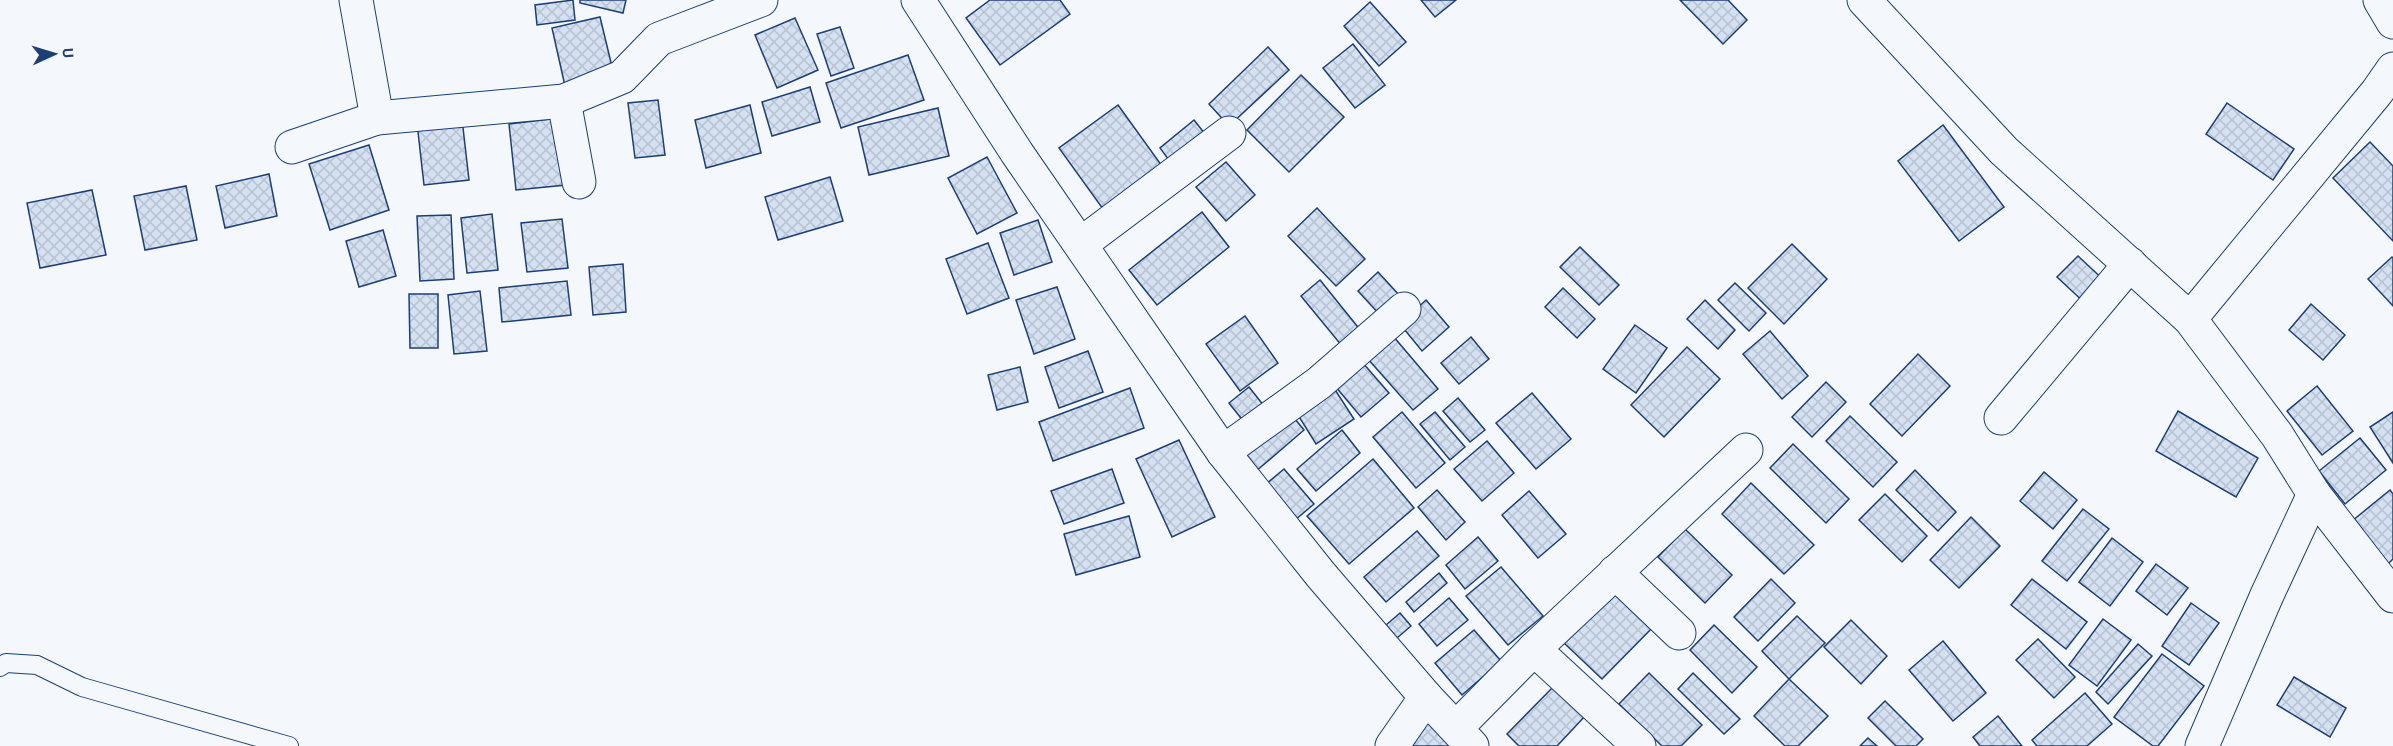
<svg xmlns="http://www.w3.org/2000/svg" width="2393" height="746" viewBox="0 0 2393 746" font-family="'Alegreya Sans',sans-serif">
  <defs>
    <pattern id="building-cross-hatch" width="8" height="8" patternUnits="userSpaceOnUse" patternTransform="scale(1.5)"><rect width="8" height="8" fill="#d5e0f0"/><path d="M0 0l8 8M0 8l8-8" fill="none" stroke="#b6c1d1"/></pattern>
  </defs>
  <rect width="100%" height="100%" fill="#f4f7fb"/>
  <!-- building -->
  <g fill="url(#building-cross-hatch)" stroke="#1d3f73" stroke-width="1.5">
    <polygon points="573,0 575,20 537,25 535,5"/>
    <polygon points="580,0 626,0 623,13 580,3"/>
    <polygon points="990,0 1060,0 1070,14 1000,65 966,18"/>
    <polygon points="1421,0 1456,0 1435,17"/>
    <polygon points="1680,0 1728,0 1747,20 1723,44"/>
    <polygon points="1370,2 1406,42 1379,66 1344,26"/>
    <polygon points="600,17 614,75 565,86 552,28"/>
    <polygon points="795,18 818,70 777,88 755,35"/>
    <polygon points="840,27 854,68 831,76 817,34"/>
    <polygon points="1353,44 1385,85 1355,108 1323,68"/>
    <polygon points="1268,47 1289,70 1229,126 1209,104"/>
    <polygon points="908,55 924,100 841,128 826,83"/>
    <polygon points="1301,75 1344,117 1289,172 1247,130"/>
    <polygon points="810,87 820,122 772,136 762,102"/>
    <polygon points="658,100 665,155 635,158 628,103"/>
    <polygon points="2227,103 2294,149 2273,180 2206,134"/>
    <polygon points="750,105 761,153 706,168 695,120"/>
    <polygon points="1118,105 1162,166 1103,209 1059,148"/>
    <polygon points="938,108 949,156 869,175 858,127"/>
    <polygon points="559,118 566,185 516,190 509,124"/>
    <polygon points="462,119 469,180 424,185 417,123"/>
    <polygon points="1194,120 1209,139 1174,167 1160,148"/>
    <polygon points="1943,125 2004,207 1959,241 1898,161"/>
    <polygon points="2370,142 2393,166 2393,241 2333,178"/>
    <polygon points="369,145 389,210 330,230 309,164"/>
    <polygon points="987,157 1017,213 977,234 948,178"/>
    <polygon points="1226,162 1255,195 1226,221 1196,187"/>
    <polygon points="269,174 277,216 225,228 216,186"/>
    <polygon points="830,177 843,221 778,240 765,197"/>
    <polygon points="186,186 197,240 145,250 134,196"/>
    <polygon points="92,190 106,255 40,268 27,203"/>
    <polygon points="1317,208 1365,259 1336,286 1288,236"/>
    <polygon points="1202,212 1229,247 1157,305 1129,270"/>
    <polygon points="492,214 498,270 467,273 461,218"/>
    <polygon points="451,215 454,279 420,281 417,216"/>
    <polygon points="562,219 568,268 527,272 521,223"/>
    <polygon points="1038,220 1052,262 1014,275 1000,233"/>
    <polygon points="383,230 396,276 359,287 346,241"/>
    <polygon points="988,243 1009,298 967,314 946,259"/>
    <polygon points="1792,244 1827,279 1784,324 1748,288"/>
    <polygon points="1580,247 1619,285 1599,305 1560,267"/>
    <polygon points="2078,256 2108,284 2088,306 2057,277"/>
    <polygon points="2392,257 2393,258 2393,306 2368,279"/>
    <polygon points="623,264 626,312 593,315 589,267"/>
    <polygon points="1378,272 1400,296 1380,315 1358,291"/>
    <polygon points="1320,280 1361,331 1342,346 1301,296"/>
    <polygon points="567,281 571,315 502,322 499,288"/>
    <polygon points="1735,283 1766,313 1749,331 1718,300"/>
    <polygon points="1057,287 1075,339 1034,354 1016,300"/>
    <polygon points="1563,288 1595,319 1577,338 1545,307"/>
    <polygon points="480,291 487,351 454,354 448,295"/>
    <polygon points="409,294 438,294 438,348 410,348"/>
    <polygon points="1426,300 1449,327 1422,351 1400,324"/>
    <polygon points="1705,300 1735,330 1718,349 1687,319"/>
    <polygon points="2311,304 2345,335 2323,360 2289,330"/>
    <polygon points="1245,316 1278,363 1240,391 1206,344"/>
    <polygon points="1635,325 1667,348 1636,393 1603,369"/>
    <polygon points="1770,331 1808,376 1782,399 1743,354"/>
    <polygon points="1393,336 1438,389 1413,410 1368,359"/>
    <polygon points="1471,337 1489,359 1459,384 1441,363"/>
    <polygon points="1687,347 1720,379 1664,437 1631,405"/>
    <polygon points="1088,351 1103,392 1059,408 1045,367"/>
    <polygon points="1918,354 1950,386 1902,436 1870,404"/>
    <polygon points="1362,362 1389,393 1361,417 1335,386"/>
    <polygon points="1020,367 1028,402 997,410 988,375"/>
    <polygon points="1330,382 1354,419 1316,444 1293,407"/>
    <polygon points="1826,382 1846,402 1812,437 1792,417"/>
    <polygon points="2317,386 2353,431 2322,455 2287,411"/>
    <polygon points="1249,387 1268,411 1248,427 1229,403"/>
    <polygon points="1130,388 1144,428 1053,461 1039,422"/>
    <polygon points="1532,393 1571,439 1536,469 1496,423"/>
    <polygon points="1458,398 1485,430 1470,442 1443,411"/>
    <polygon points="2178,411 2258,458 2236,497 2156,451"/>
    <polygon points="1402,412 1445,463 1416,488 1373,437"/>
    <polygon points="1435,412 1465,447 1450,460 1420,424"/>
    <polygon points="2393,412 2393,463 2370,427"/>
    <polygon points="1290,413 1304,430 1255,472 1241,456"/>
    <polygon points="1850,416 1897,462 1873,487 1826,441"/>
    <polygon points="1342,430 1360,453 1316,491 1297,469"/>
    <polygon points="2360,438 2386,470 2345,504 2319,471"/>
    <polygon points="1179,440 1215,517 1172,537 1136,459"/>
    <polygon points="1487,441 1514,473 1482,501 1454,469"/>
    <polygon points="1793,444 1849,499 1826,523 1770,468"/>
    <polygon points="1373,459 1414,508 1349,564 1307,516"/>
    <polygon points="1112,469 1124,503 1064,524 1051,491"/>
    <polygon points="1284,469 1314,504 1295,520 1265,485"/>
    <polygon points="1915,470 1956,512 1938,531 1896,490"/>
    <polygon points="2044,472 2077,500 2053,529 2020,501"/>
    <polygon points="1751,483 1814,545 1784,574 1722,514"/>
    <polygon points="1437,490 1465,522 1446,540 1418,507"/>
    <polygon points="2390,490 2393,494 2393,559 2387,565 2352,521"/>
    <polygon points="1529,491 1566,534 1538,558 1502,515"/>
    <polygon points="1885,494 1927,536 1902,562 1859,520"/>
    <polygon points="2083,509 2109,529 2067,581 2042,561"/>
    <polygon points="1129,516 1140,557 1076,575 1064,534"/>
    <polygon points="1971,517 2000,546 1959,588 1930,560"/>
    <polygon points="1685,529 1732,575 1705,603 1658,557"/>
    <polygon points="1417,531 1439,556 1386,602 1364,577"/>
    <polygon points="1478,537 1498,561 1465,589 1446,565"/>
    <polygon points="2112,538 2143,562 2110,606 2079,582"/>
    <polygon points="2156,564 2188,588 2167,615 2136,591"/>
    <polygon points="1501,567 1543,616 1508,645 1466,596"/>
    <polygon points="1439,573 1447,583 1414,612 1406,602"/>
    <polygon points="1771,579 1795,603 1758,641 1734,617"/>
    <polygon points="2032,579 2087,622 2066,649 2011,605"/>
    <polygon points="1618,586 1656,624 1602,679 1563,642"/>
    <polygon points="1449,598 1468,620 1437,646 1419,624"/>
    <polygon points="2191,603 2219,623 2189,665 2162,646"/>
    <polygon points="1400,613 1411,626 1397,638 1386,625"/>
    <polygon points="1797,616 1825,643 1789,679 1762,651"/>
    <polygon points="2103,619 2131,640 2097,686 2069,665"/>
    <polygon points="1851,620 1887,656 1861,684 1824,647"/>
    <polygon points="1714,625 1757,667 1732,693 1690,650"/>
    <polygon points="1474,630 1501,661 1462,695 1435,663"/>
    <polygon points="2038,639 2075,677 2054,698 2016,660"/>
    <polygon points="1943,641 1986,693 1953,721 1909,670"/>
    <polygon points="2138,644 2152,656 2108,704 2096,692"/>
    <polygon points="2162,654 2204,686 2158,746 2153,746 2114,717"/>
    <polygon points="1649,673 1702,725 1681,746 1662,746 1619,704"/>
    <polygon points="1693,673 1740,719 1724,734 1678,689"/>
    <polygon points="2294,677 2346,708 2330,737 2277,705"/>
    <polygon points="1789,679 1828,716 1798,746 1785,746 1754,716"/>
    <polygon points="1555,685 1586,715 1557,746 1519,746 1507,734"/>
    <polygon points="2085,693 2112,724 2087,746 2037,746 2032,740"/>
    <polygon points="1885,701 1923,739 1916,746 1896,746 1868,718"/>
    <polygon points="1998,716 2022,746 1980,746 1973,737"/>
    <polygon points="1427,720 1460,746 1407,746"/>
    <polygon points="1868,738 1877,746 1860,746"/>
  </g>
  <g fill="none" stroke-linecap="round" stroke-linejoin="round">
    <defs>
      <polyline id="lane" points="0,667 6,663 37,665 82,687 289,746"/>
      <g id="street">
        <polyline points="356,0 377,118"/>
        <polyline points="918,0 1017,153 1223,452 1321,575 1426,697 1472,746"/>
        <polyline points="1864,0 2004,151 2190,319 2277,435 2314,494 2393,596"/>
        <polyline points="2380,0 2393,22"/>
        <polyline points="564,101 579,182"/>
        <polyline points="292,147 377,118 564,101 622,77 659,39 761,0"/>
        <polyline points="1081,244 1229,133"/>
        <polyline points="2190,319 2377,92 2393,69"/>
        <polyline points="2001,418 2130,264"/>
        <polyline points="1223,452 1319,383 1404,309"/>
        <polyline points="1615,572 1679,633"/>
        <polyline points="1534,649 1746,450"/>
        <polyline points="1456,728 1534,649 1639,746"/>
        <polyline points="1392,746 1426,697"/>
        <polyline points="2202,746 2267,595 2314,494"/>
      </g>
    </defs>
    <!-- lane casing -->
    <use href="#lane" stroke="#1d3f73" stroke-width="20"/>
    <!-- street casing -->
    <use href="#street" stroke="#1d3f73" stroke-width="35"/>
    <!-- lane -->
    <use href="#lane" stroke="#f4f7fb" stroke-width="18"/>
    <!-- street -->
    <use href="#street" stroke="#f4f7fb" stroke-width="33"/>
  </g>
  <!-- north arrow -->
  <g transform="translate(54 54) rotate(86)" stroke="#f4f7fb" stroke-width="4.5" paint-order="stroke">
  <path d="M0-4.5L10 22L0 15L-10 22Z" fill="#1d3f73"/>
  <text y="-9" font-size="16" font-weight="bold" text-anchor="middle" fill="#1d3f73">U</text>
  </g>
</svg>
